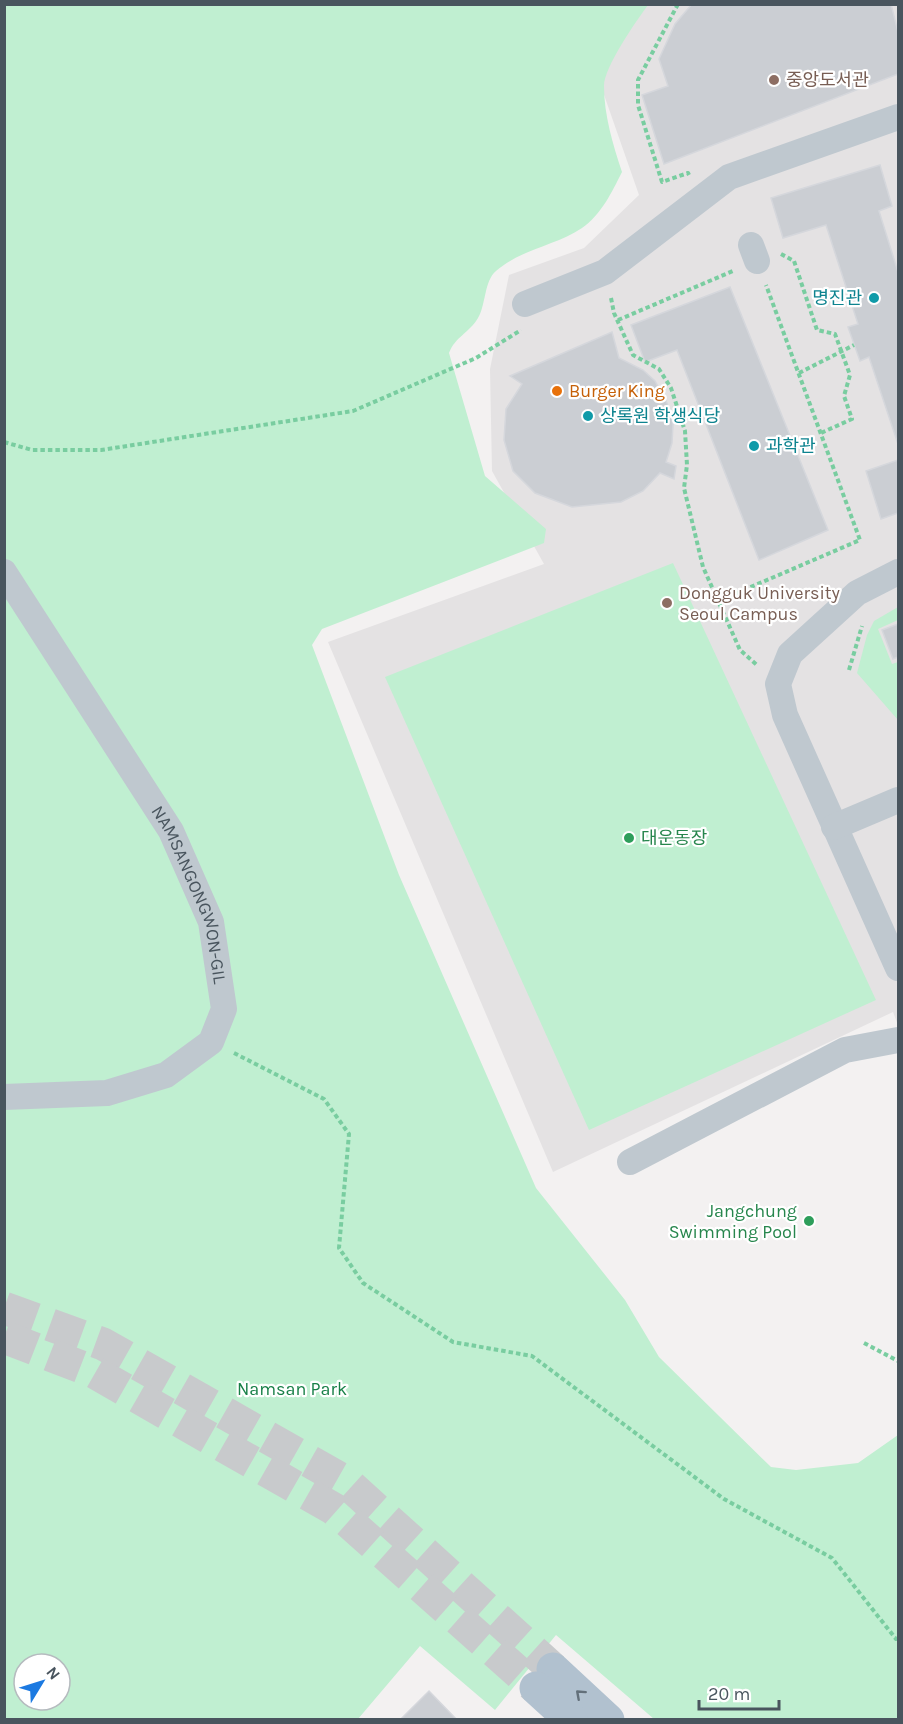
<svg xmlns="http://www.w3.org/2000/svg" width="903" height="1724" viewBox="0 0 903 1724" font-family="Karla,'Noto Sans KR',sans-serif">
  <rect width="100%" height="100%" fill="#f3f1f1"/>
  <!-- education -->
  <polygon fill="#e4e2e3" points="619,5 898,5 898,1025 893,1012 553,1172 328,642 544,564 492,471 490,369 509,275 584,248 639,195 588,49"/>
  <!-- green -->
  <g fill="#c0efd1" fill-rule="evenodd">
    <path d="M5,5H648C637,20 604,67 604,86C604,115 613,145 622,172C612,192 601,215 582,228C555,246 521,249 496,271C484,281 486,305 478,318C469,333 455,337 449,353L485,476L546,529L544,543L322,629L312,645L399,875L536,1188L625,1300L659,1357L771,1467L796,1470L858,1463L898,1435V1719H654L556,1635L495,1710L420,1646L358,1719L5,1720ZM24,1664H60V1700H24Z"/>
    <polygon points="673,563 876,1000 589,1130 385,677"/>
    <polygon points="898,607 898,620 878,629 892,664 898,662 898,720 857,673 867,635 874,621"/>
  </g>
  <!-- building -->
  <g fill="#cbced3" stroke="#d5d7dc" stroke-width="1.5">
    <polygon points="692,4 891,4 898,32 898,74 664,164 642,95 668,86 659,59 675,24"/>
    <polygon points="880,165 892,206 879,211 898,272 898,444 869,357 860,361 848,327 858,324 826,225 783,238 771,198"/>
    <polygon points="730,287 828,530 759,560 677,350 645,362 631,325"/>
    <polygon points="612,332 619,358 643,370 655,381 667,403 673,424 672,443 666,462 676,466 674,479 660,473 643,491 621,502 572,507 535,493 513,471 504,440 506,409 522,384 510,376"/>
    <polygon points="898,460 898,513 881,519 866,471"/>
    <polygon points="898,624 898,657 893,659 882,630"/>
    <polygon points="429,1691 457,1720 400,1720"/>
  </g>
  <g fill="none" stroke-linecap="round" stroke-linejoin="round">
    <!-- major-tunnel -->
    <g stroke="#c8cacc" stroke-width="33" stroke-dasharray="33 16" stroke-linecap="butt">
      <polyline points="4,1308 103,1344 346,1482 553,1669"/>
      <polyline points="4,1337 94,1372 334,1509 536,1688"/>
    </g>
    <!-- path -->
    <g stroke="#79cda0" stroke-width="4" stroke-dasharray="4.5 3" stroke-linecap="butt">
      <polyline points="678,4 638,80 638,105 662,182 688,173 689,175"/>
      <polyline points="781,254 794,261 817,330 835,334 850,375 844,396 852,419 821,433"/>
      <polyline points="611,298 614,313 633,355 659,369 671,388 685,431 687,465 684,488 703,567 740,650 758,666"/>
      <polyline points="618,320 733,271"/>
      <polyline points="799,373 854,345"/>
      <polyline points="4,442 32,450 101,450 353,411 476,358 521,330"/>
      <polyline points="716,602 860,540 766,285"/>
      <polyline points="849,670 862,626"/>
      <polyline points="234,1053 324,1099 349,1134 339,1248 363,1283 453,1342 532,1356 724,1499 832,1558 896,1639 898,1635"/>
      <polyline points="864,1343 898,1361"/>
    </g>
    <!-- minor -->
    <g stroke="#bfc8cf" stroke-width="26">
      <polyline points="751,245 757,261"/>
      <polyline points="525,304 605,272 729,177 898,117"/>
      <path id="s1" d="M4,572L171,831L211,922L224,1009L211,1042L166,1075L107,1093L4,1097"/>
      <polyline points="898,572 857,593 790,654 778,684 785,715 898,968"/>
      <polyline points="834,827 898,800"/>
      <polyline points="630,1162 845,1050 898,1040"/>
    </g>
    <!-- major -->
    <g stroke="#b1c1cf" stroke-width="33">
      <polyline points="553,1669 608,1720"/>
      <polyline points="536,1688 571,1720"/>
    </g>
  </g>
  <!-- one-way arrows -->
  <defs><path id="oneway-chevron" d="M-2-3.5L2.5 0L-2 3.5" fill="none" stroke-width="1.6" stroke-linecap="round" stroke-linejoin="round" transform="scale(1.5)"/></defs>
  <use stroke="#63707a" href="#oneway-chevron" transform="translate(580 1694) rotate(-138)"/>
  <!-- markers -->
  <g fill="#8d6e63" stroke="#fff" stroke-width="2">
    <circle cx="774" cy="80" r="6"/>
    <circle cx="667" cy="603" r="6"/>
  </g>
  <g fill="#0f9aa8" stroke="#fff" stroke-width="2">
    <circle cx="874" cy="298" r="6"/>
    <circle cx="588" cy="416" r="6"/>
    <circle cx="754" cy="446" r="6"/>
  </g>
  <circle fill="#e8710a" stroke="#fff" stroke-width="2" cx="557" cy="391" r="6"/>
  <g fill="#2e9e5b" stroke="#fff" stroke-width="2">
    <circle cx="629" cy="838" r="6"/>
    <circle cx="809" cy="1221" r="6"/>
  </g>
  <g text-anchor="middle" stroke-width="4.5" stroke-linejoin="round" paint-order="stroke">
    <!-- education labels -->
    <g font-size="18" fill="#785e54" stroke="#fff" text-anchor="start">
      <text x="786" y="86">중앙도서관</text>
      <text x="679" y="599">Dongguk University<tspan x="679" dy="21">Seoul Campus</tspan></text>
    </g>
    <!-- culture labels -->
    <g font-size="18" fill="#0d838f" stroke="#fff" text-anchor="start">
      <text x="862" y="304" text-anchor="end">명진관</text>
      <text x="600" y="422">상록원 학생식당</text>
      <text x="766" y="452">과학관</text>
    </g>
    <!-- food labels -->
    <g font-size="18" fill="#c56008" stroke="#fff" text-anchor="start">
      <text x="569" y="397">Burger King</text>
    </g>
    <!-- leisure labels -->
    <g font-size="18" fill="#27864d" stroke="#fff" text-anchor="start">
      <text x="641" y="844">대운동장</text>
      <text x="797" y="1217" text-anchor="end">Jangchung<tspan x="797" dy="21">Swimming Pool</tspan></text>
    </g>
    <!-- street labels -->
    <g font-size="18" fill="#49555e" stroke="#fff">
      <text dy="6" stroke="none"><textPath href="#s1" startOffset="375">NAMSANGONGWON-GIL</textPath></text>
    </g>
    <!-- park labels -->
    <g font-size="18" fill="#198048" stroke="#fff">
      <text x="292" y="1395">Namsan Park</text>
    </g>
  </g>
  <!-- border -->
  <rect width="903" height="1724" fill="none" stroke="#49555e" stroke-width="12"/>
  <!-- north arrow -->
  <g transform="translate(42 1682) rotate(52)"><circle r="28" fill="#ffffff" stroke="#b6bbbf" stroke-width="1.5"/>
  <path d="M0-4.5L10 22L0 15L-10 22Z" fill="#1c7ae1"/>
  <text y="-9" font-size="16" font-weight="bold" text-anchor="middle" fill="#49555e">N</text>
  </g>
  <!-- scale -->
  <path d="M699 1700v9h80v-9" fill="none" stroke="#49555e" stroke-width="3"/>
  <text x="708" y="1700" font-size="18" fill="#49555e" stroke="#ffffff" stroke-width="4.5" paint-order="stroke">20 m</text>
</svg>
